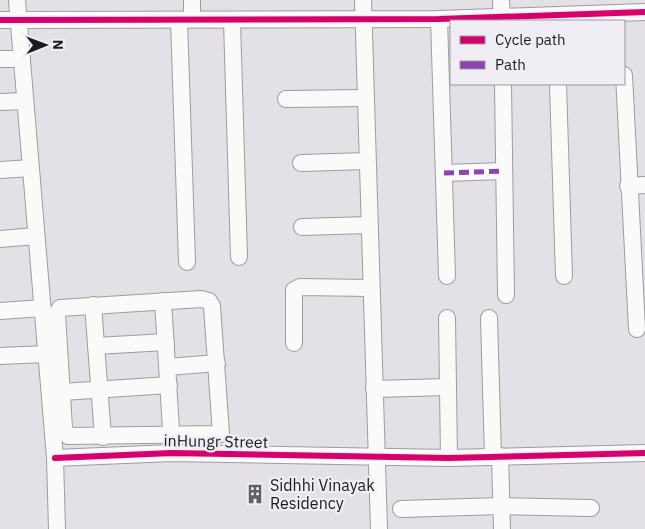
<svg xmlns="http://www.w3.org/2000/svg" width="645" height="529" viewBox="0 0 645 529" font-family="'IBM Plex Sans',sans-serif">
  <rect width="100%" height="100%" fill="#e3e1e6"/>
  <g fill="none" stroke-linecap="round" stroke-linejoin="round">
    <defs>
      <g id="minor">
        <polyline points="17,0 55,458 57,529"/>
        <polyline points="192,0 192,19"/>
        <polyline points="363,0 379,529"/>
        <polyline points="501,0 502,21"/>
        <polyline points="439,19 447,276"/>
        <polyline points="0,20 439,19 645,12"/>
        <polyline points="179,20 187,262"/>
        <polyline points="232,21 239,257"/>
        <polyline points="0,59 22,59"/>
        <polyline points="624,75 637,329"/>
        <polyline points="503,84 506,295"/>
        <polyline points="558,84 564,276"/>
        <polyline points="286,99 366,98"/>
        <polyline points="0,102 25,101"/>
        <polyline points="301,163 367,161"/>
        <polyline points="0,170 31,168"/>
        <polyline points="444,173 504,171"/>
        <polyline points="628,186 645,185"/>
        <polyline points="302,227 369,225"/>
        <polyline points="0,239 36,236"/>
        <polygon points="201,299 209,301 212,306 221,434 68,436 64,428 57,314 60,308"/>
        <polyline points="163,301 172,446"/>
        <polyline points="93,305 103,437"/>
        <polyline points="0,311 43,308"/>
        <polyline points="447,318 449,458"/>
        <polyline points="489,318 493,457"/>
        <polyline points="294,343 294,290 300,287 371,288"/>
        <polyline points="96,346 166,342"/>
        <polyline points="0,356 46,354"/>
        <polyline points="168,367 217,363"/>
        <polyline points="374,389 448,387"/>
        <polyline points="62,392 169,385"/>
        <polyline points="500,456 502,529"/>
        <polyline points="55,458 172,453 449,458 645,453"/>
        <polyline points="401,509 501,506 591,508"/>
      </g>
    </defs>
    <!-- minor casing -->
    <use href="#minor" stroke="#9d9c9f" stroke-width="18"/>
    <!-- minor -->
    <use href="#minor" stroke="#fbfafb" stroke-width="16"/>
    <!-- quiet -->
    <polyline stroke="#8e44ad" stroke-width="5" stroke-dasharray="10 5" stroke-linecap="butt" points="444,173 504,171"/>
    <defs>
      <g id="cycleway">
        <polyline points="0,20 439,19 645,12"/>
        <polyline points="55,458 172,453 449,458 645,453"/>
      </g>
    </defs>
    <!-- cycleway casing -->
    <use href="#cycleway" stroke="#f0edf4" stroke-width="9"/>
    <!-- cycleway -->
    <use href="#cycleway" stroke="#d6006c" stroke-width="6"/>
  </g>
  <!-- icons -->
  <defs>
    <symbol id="building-bare" viewBox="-9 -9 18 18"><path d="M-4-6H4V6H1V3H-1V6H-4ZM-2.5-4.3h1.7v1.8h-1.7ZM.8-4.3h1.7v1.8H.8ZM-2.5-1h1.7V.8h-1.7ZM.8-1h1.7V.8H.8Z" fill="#626063" stroke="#f0edf4" stroke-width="2.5" paint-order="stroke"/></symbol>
  </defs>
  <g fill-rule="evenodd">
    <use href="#building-bare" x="241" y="480" width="28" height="28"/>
  </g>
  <g text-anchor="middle" stroke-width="4.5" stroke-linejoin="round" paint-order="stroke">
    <!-- street labels -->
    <g font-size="16" fill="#1c1b1d" stroke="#f0edf4">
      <text transform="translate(216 441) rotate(1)" y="6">inHungr Street</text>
    </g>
    <!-- poi labels -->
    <g font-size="16" fill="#1c1b1d" stroke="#f0edf4" text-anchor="start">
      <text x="270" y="491">Sidhhi Vinayak<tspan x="270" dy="18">Residency</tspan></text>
    </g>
  </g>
  <!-- legend -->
  <rect x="450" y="20" width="175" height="65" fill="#f0edf4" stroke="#9b999e"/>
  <rect x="460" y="36" width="25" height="8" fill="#d6006c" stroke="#9b999e"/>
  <text x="495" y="45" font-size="15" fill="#1c1b1d">Cycle path</text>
  <rect x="460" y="61" width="25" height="8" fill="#8e44ad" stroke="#9b999e"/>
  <text x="495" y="70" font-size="15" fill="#1c1b1d">Path</text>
  <!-- north arrow -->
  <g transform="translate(45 45) rotate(89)" stroke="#f0edf4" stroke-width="4" paint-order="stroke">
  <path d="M0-4L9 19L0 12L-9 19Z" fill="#1c1b1d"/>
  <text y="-8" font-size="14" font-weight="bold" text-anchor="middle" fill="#1c1b1d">N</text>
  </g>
</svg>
